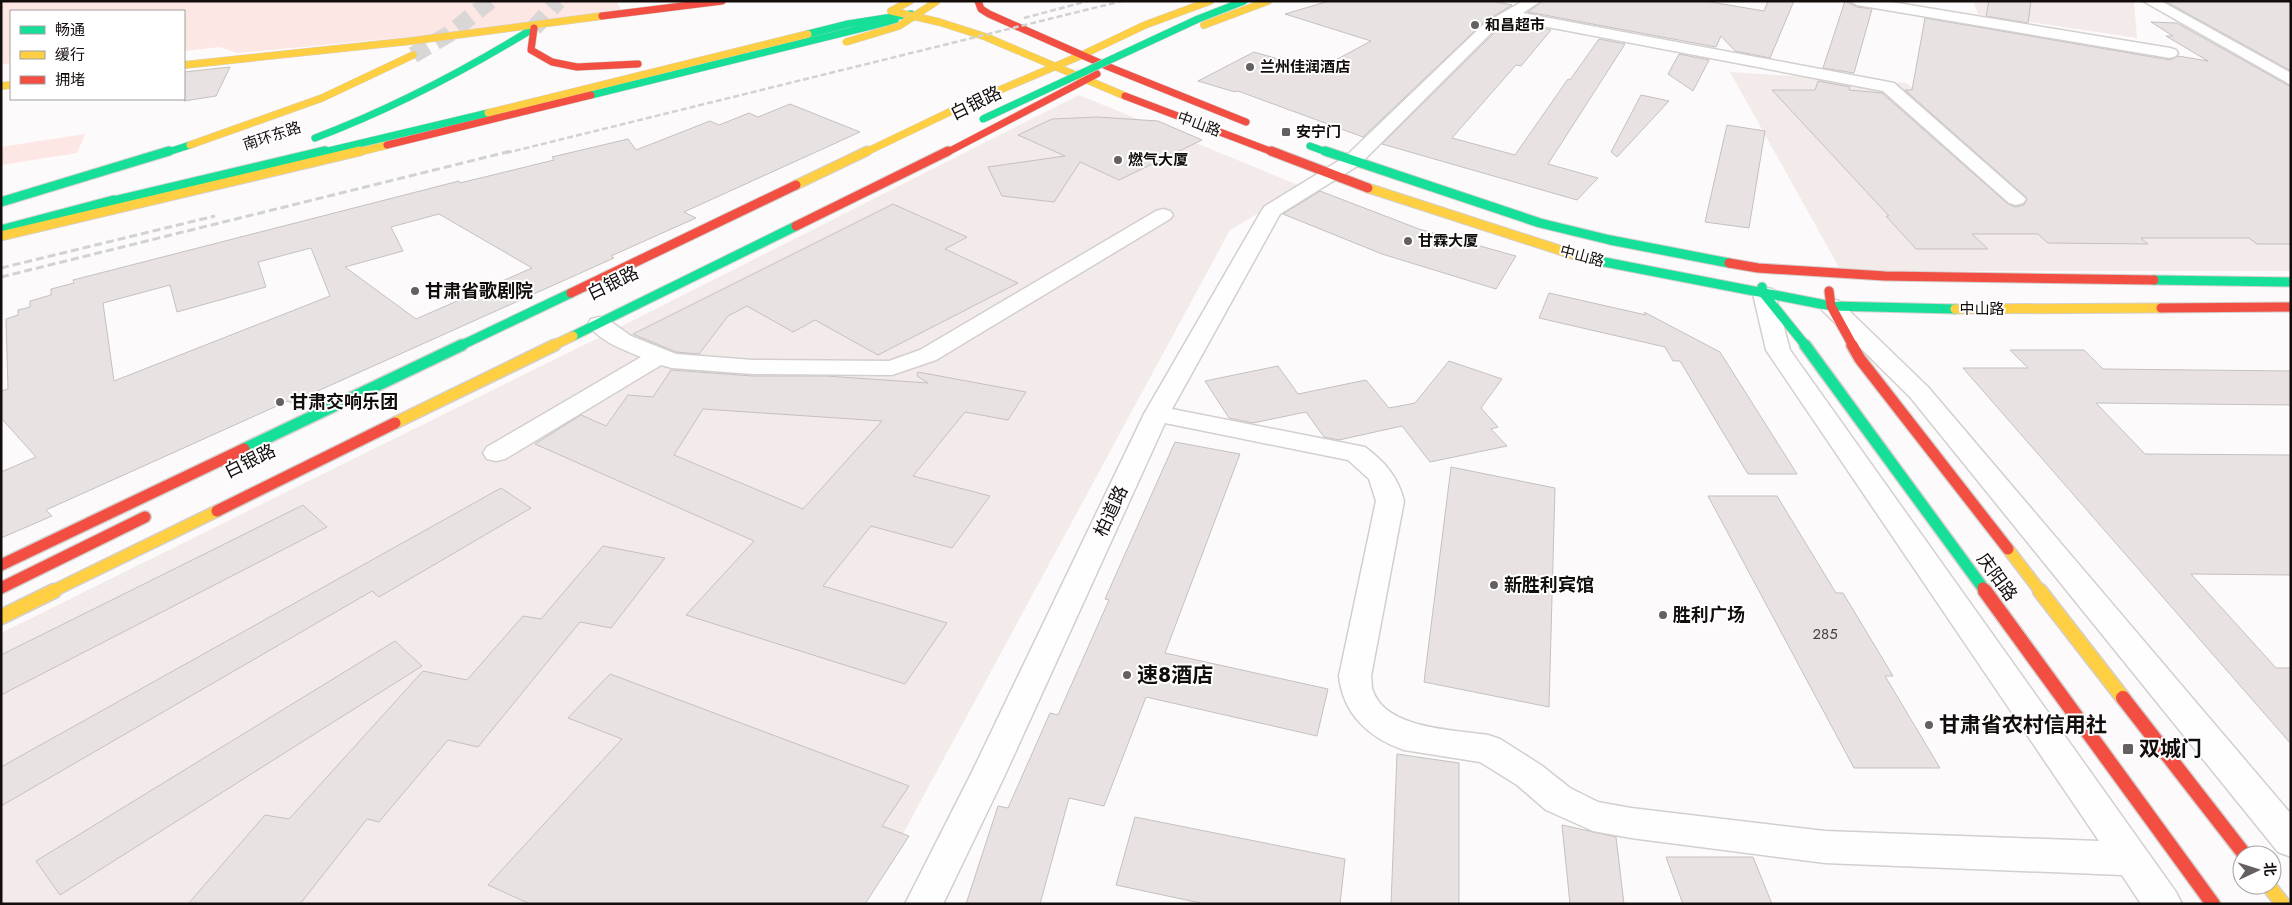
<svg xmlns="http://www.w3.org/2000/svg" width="2292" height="905" viewBox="0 0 2292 905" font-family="Jost,'Noto Sans SC',sans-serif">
  <rect width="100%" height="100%" fill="#fcfafa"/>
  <!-- built -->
  <g fill="#f3ebea">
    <polygon points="1973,1 2131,1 2134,2 2137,38 1978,14"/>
    <polygon points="1730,72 1906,83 2018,164 2291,165 2291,271 1841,271"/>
    <polygon points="1079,95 1303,187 1230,230 865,904 1,904 1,633 598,338"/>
  </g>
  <!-- green -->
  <g fill="#fde7e5">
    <polygon points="1,1 616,1 622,11 431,35 237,53 220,47 184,51 184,11 11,11 11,63 1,65"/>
    <polygon points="85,134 77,153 1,165 1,147"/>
  </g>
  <!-- building -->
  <g fill="#e8e2e2" stroke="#c5c1c0" fill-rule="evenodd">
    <polygon points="1329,1 1491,1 1512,5 1484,22 1363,137 1238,91 1235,92 1198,81 1254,52 1317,70 1371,41 1285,14"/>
    <polygon points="1543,1 1705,1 1764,11 1768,1 1794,1 1770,58 1735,51 1721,36 1716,47 1528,12"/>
    <polygon points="1845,1 1857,7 1872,9 1854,73 1823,68"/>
    <polygon points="1989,1 2031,1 2028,23 1986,16"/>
    <polygon points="2165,1 2291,1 2291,71"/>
    <polygon points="1925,18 2170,60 2178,56 2208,61 2166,36 2173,36 2151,22 2177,23 2291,87 2291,244 2257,244 2249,238 2141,238 2148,244 2048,243 2038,234 1972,234 1988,249 1916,249 1886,216 1889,216 1772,90 1815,90 1818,81 1850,87 1849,90 1882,93 2008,204 2015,207 2024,205 2027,198 1905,90 1912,90"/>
    <polygon points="1511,22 1551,30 1521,66 1516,65 1452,138 1515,155 1568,79 1570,80 1599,39 1625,44 1548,164 1598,178 1577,200 1382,144 1496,31"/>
    <polygon points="1679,54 1709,60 1693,91 1668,74"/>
    <polygon points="230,67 216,96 184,101 184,72"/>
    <polygon points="1641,95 1669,101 1617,157 1611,152"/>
    <path d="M790,104L860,132L684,212L696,218L611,256L614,258L291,403L288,401L46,510L52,516L1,538V472L36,457L1,418V391L8,389L6,319L18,315V310L30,307V301L51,295V289L74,283L73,280L459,181L460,183L554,160L552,157L628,139L636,150L710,121L719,125L749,113L758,117ZM439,214L532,268L416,319L345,267L403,251L391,227ZM311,248L330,296L114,381L103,303L170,285L177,312L266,287L258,262Z"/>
    <polygon points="1097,117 1158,121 1202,140 1119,180 1080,162 1054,202 1002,196 988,167 1065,156 1018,135 1052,119"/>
    <polygon points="1727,125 1765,131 1749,228 1705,222"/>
    <polygon points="1320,191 1419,229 1516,256 1496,289 1382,254 1283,214"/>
    <polygon points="893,204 967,237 945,249 1018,283 878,355 815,320 793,332 747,306 728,316 699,354 676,352 633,334"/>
    <polygon points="1549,293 1646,315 1644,312 1720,352 1797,474 1748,474 1680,361 1673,361 1665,347 1539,318"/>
    <polygon points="2010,350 2084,350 2103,369 2291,371 2291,405 2096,403 2145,454 2291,455 2291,575 2191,574 2276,668 2291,668 2291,744 1963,368 2028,368"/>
    <polygon points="1449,361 1502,379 1481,408 1498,427 1491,429 1507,446 1430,462 1402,426 1339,440 1324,437 1306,412 1253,423 1229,418 1205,381 1278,366 1298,394 1366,380 1389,408 1415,403"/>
    <path d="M671,370L753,376H826L928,383L917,376L918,372L1026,392L1008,420L965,412L913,476L990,496L952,548L871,526L823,586L947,623L905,684L686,615L754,541L535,444L581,415L606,426L628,395L653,397ZM703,409L882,421L803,509L674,455Z"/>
    <polygon points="1175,442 1240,454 1165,653 1328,689 1317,736 1146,697 1104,806 1069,798 1040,904 966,904 998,806 1008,808 1050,713 1058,715 1109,600 1105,599"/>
    <polygon points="1451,467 1555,488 1549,707 1424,682"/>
    <polygon points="501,488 531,508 379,597 372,591 1,806 1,767"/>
    <polygon points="1708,496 1777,496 1836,593 1843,593 1893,676 1885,676 1940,768 1854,768"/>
    <polygon points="303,505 327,527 1,695 1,655"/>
    <polygon points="603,546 665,558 611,628 580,622 478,747 448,740 379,822 367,819 300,904 188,904 265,815 289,819 423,671 467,680 523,616 541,619"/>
    <polygon points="395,641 422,666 60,895 36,861"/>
    <polygon points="610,674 909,786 882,826 909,836 865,904 530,904 488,885 622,739 568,718"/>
    <polygon points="1397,754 1459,763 1459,904 1391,904"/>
    <polygon points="1135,817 1345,859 1340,904 1205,904 1116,885"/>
    <polygon points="1562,825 1616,837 1624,904 1570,904"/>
    <polygon points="1666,857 1753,857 1772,904 1683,904"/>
  </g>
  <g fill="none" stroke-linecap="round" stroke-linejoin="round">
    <!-- highway-tunnel -->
    <g stroke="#d9d6d6" stroke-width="17" stroke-dasharray="17 9" stroke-linecap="butt">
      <polyline points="534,28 558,1"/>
      <polyline points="413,55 449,34 490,1"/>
    </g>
    <defs>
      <g id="street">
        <path d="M1523,1H1541L1523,13L1894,83L2026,199L2023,203L2016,205L2009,203L1883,91L1511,20L1495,29L1359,165L1280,214L1172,409L1365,447C1385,462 1398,477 1404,501L1371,676C1372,681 1371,687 1373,691C1386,729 1455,730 1488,735L1500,739L1541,765L1570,788L1598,802L1631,808L1825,831L2099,841L1766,350L1753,294L1756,289L1764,287L1772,289L1775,294L1790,350L2176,892L2182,904H2141L2122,875L1825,863L1631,838L1593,831L1546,810L1517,785L1480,762L1404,750C1369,738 1343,714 1339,676L1376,501L1369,479L1348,460L1165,423L1004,777L943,904H905L972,772L1144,414L1262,210L1265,206L1345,157L1485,23Z"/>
        <polygon points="1850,1 1885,1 2170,48 2176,50 2178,53 2176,56 2170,58 1857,5"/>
        <polygon points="2143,1 2161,1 2291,73 2291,85"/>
        <path d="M1163,209L1170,211L1173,215L1170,219L936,360L892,375L753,374L672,368L661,365L505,459L496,461L487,459L483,453L487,447L641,357C622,349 599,341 588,324L591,319L599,317L607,319L631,336L676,354L753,360L889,361L920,350L1156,211Z"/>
        <polygon points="1831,299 1839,301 1928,387 2291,814 2291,857 2278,852 1910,397 1823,311 1820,306 1823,301"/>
      </g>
      <g id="fast-far2">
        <polyline points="808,34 848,24 911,14"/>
        <polyline points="591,95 895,20"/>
        <path d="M315,138C392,109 464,71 534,28"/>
        <polyline points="1310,146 1329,153"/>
        <polyline points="165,153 190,145"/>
        <polyline points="320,153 488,113"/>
      </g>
      <g id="fast-far1">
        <polyline points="1325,151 1540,223 1610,240 1729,263"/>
        <polyline points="1,202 169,151"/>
        <polyline points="97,205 325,151"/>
        <polyline points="1,230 114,200"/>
        <polyline points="1584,258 1831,306 1955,309"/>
        <polyline points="2154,280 2291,282"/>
        <polyline points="1762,287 1764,294 1806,346"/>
        <polyline points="573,336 796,226"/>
        <polyline points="460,346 571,293"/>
      </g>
      <g id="fast">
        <polyline points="1805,345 1983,588"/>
        <polyline points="244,449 462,345"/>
      </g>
      <g id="slow-far3">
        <polyline points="910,1 891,11 939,22 986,37 1125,96"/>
        <polyline points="1204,25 1268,1"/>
        <polyline points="184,65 411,41 602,16"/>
        <polyline points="1,86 11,85"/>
        <polyline points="488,113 808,34"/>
        <polyline points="190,145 322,98 413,55"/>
        <polyline points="355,153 387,145"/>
        <polyline points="864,153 962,106 1082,55 1145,25 1210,1"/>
      </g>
      <g id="slow-far2">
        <polyline points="796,185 867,151"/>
        <polyline points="1368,188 1584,258"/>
        <polyline points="1,236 360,151"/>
        <polyline points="1955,309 2161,308"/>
        <polyline points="552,346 573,336"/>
      </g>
      <g id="slow-far1">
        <polyline points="395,423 555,345"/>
        <polyline points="2008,549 2041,592"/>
        <polyline points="51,592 217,511"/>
      </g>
      <g id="slow">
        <polyline points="2040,591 2123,698"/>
        <polyline points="1,617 54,591"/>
        <polyline points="2268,885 2283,904"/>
      </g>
      <g id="jam-far3">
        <polyline points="978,1 981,9 989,14 1109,67 1246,122"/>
        <polyline points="602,16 722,1"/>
        <polyline points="534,28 531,50 552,62 577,67 638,64"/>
        <polyline points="1125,96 1275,153"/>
        <polyline points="387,145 591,95"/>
        <polyline points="946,153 1097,74"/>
      </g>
      <g id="jam-far2">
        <polyline points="1271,151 1368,188"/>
        <polyline points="796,226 948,151"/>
        <polyline points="1729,263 1758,268 1885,276 2154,280"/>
        <polyline points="1829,291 1831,306 1853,346"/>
        <polyline points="571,293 796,185"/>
        <polyline points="2161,308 2291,307"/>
      </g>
      <g id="jam-far1">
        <polyline points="1852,345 1860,359 2008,549"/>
        <polyline points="217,511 395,423"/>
        <polyline points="1,565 244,449"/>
        <polyline points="1,588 145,517"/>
        <polyline points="1983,588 1986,592"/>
      </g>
      <g id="jam">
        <polyline points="1985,591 2213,904"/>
        <polyline points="2123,698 2245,855"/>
      </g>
    </defs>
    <!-- street casing -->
    <use href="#street" stroke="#d3cfce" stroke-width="3"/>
    <!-- fast-far2 casing -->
    <use href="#fast-far2" stroke="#d3cfce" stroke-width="8"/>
    <!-- fast-far1 casing -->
    <use href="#fast-far1" stroke="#d3cfce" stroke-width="11"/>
    <!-- fast casing -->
    <use href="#fast" stroke="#d3cfce" stroke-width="14"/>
    <!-- slow-far3 casing -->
    <use href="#slow-far3" stroke="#d3cfce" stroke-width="8"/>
    <!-- slow-far2 casing -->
    <use href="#slow-far2" stroke="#d3cfce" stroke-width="11"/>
    <!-- slow-far1 casing -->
    <use href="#slow-far1" stroke="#d3cfce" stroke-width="14"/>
    <!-- slow casing -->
    <use href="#slow" stroke="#d3cfce" stroke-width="17"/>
    <!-- jam-far3 casing -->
    <use href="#jam-far3" stroke="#d3cfce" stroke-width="8"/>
    <!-- jam-far2 casing -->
    <use href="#jam-far2" stroke="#d3cfce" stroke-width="11"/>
    <!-- jam-far1 casing -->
    <use href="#jam-far1" stroke="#d3cfce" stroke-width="14"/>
    <!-- jam casing -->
    <use href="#jam" stroke="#d3cfce" stroke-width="17"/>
    <!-- street -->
    <use href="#street" fill="#fffefe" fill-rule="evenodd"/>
    <!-- fast-far2 -->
    <use href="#fast-far2" stroke="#16e098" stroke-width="7"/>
    <!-- fast-far1 -->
    <use href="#fast-far1" stroke="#16e098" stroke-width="9"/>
    <!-- fast -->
    <use href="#fast" stroke="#16e098" stroke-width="11"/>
    <!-- slow-far3 -->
    <use href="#slow-far3" stroke="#ffcf43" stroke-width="7"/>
    <!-- slow-far2 -->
    <use href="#slow-far2" stroke="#ffcf43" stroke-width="9"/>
    <!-- slow-far1 -->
    <use href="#slow-far1" stroke="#ffcf43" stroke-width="11"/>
    <!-- slow -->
    <use href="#slow" stroke="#ffcf43" stroke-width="14"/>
    <!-- jam-far3 -->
    <use href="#jam-far3" stroke="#f24e42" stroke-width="7"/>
    <!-- jam-far2 -->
    <use href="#jam-far2" stroke="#f24e42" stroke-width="9"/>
    <!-- jam-far1 -->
    <use href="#jam-far1" stroke="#f24e42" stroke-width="11"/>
    <!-- jam -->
    <use href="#jam" stroke="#f24e42" stroke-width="14"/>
    <!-- rail-far1 -->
    <g stroke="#d2d2d2" stroke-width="2.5" stroke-dasharray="6 3" stroke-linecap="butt">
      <polyline points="1024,18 1088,1"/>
      <polyline points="506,153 1122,1"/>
    </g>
    <!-- rail -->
    <g stroke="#d2d2d2" stroke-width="3" stroke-dasharray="8 4" stroke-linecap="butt">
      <polyline points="1,268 215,216"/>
      <polyline points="1,277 511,151"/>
    </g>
    <defs>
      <polyline id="fast-bridge" points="983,119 1198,19 1244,1"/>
      <polyline id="slow-bridge" points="846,42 899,26 937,1"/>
    </defs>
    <!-- fast-bridge casing -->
    <use href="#fast-bridge" stroke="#d3cfce" stroke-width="8" stroke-linecap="butt"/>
    <!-- slow-bridge casing -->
    <use href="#slow-bridge" stroke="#d3cfce" stroke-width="8" stroke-linecap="butt"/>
    <!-- fast-bridge -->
    <use href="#fast-bridge" stroke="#16e098" stroke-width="7"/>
    <!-- slow-bridge -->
    <use href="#slow-bridge" stroke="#ffcf43" stroke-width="7"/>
  </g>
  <!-- markers -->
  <g fill="#65605f" stroke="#fff" stroke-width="2">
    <circle cx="1475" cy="25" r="5"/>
    <circle cx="1250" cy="67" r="5"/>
    <rect x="1281" y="127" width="10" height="10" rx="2.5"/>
    <circle cx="1118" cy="160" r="5"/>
    <circle cx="1408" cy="241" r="5"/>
    <circle cx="415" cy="291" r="5"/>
    <circle cx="280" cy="402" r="5"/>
    <circle cx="1494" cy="585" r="5"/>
    <circle cx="1663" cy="615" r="5"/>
    <circle cx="1127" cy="675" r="5"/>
    <circle cx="1929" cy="725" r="5"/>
    <rect x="2122" y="743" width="12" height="12" rx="2.5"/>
  </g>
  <g text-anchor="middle" stroke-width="4" stroke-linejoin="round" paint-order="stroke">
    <!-- far-poi labels -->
    <g font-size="15" font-weight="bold" fill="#130d0c" stroke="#fff" text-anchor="start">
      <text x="1485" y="30">和昌超市</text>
      <text x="1260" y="72">兰州佳润酒店</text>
      <text x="1296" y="137">安宁门</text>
      <text x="1128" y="165">燃气大厦</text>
      <text x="1418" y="246">甘霖大厦</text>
    </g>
    <!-- far-street labels -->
    <g font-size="15" fill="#130d0c" stroke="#fff">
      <text transform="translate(1199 124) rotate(20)" y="5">中山路</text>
      <text transform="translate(272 136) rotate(-18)" y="5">南环东路</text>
      <text transform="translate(1582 256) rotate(15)" y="5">中山路</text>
      <text x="1982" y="314">中山路</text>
    </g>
    <!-- number labels -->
    <g font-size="15" fill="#484242">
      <text x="1825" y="639">285</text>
    </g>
    <!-- street labels -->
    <g font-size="18" fill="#130d0c" stroke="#fff">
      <text transform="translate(976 103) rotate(-26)" y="6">白银路</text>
      <text transform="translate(613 283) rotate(-26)" y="6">白银路</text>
      <text transform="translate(250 461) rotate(-26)" y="6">白银路</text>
      <text transform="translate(1111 511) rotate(-65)" y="6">柏道路</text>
      <text transform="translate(1997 577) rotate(54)" y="6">庆阳路</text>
    </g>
    <!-- poi labels -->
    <g font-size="18" font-weight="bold" fill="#130d0c" stroke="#fff" text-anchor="start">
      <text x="425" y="297">甘肃省歌剧院</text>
      <text x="290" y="408">甘肃交响乐团</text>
      <text x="1504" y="591">新胜利宾馆</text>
      <text x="1673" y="621">胜利广场</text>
    </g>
    <!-- near-poi labels -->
    <g font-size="21" font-weight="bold" fill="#130d0c" stroke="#fff" text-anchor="start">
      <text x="1137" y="682">速8酒店</text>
      <text x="1939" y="732">甘肃省农村信用社</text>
      <text x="2139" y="756">双城门</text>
    </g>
  </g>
  <!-- border -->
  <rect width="2292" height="905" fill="none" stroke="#130d0c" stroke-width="5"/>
  <!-- legend -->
  <rect x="10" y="10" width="175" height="90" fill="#ffffff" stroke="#a19e9e"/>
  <rect x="20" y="26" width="25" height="8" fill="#16e098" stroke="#a19e9e"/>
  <text x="55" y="35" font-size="15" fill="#130d0c">畅通</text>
  <rect x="20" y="51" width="25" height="8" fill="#ffcf43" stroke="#a19e9e"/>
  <text x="55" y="60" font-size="15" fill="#130d0c">缓行</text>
  <rect x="20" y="76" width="25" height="8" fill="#f24e42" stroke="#a19e9e"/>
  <text x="55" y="85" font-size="15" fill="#130d0c">拥堵</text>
  <!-- north arrow -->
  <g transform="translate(2257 870) rotate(86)"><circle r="24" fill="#ffffff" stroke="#a19e9e"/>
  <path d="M0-4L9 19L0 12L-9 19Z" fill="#65605f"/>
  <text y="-8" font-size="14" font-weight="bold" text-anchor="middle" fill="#130d0c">北</text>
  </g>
</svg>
